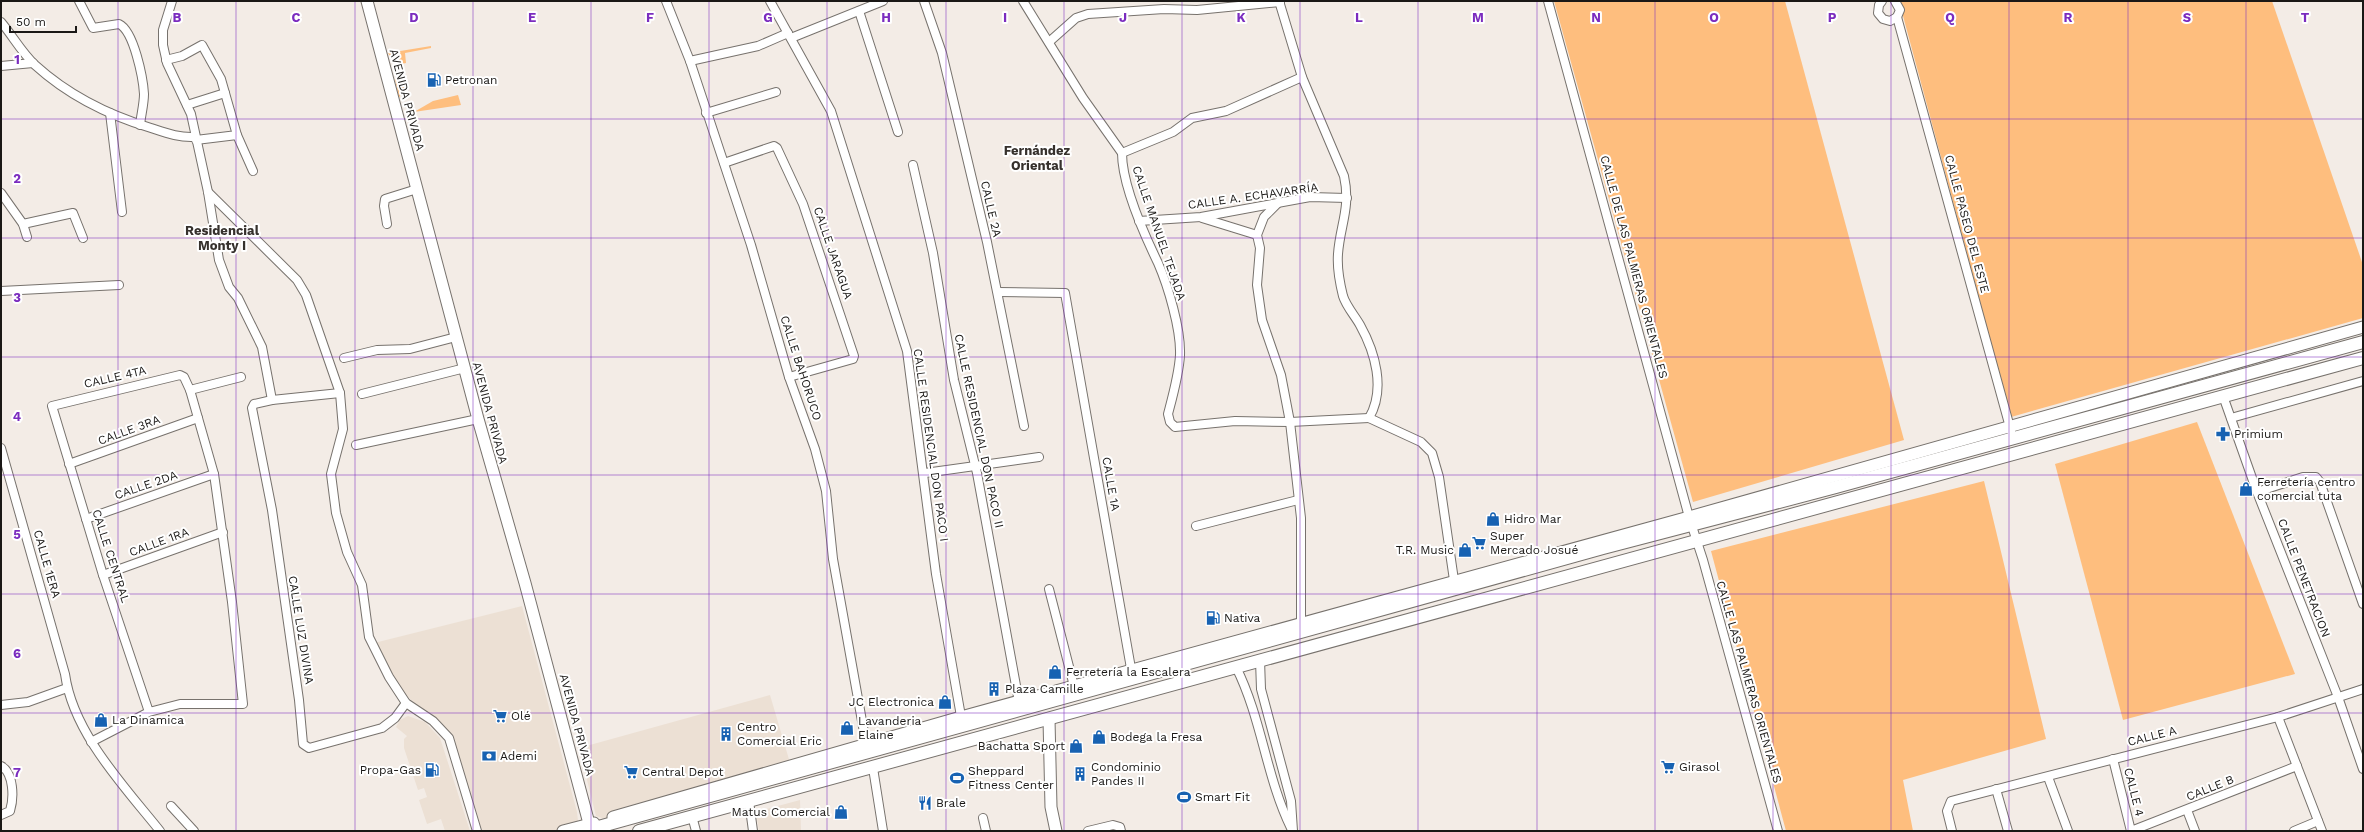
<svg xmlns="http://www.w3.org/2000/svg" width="2364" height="832" viewBox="0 0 2364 832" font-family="'Work Sans',sans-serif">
  <rect width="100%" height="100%" fill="#f3ece6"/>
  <!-- built -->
  <g fill="#ece0d4">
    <polygon points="522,606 577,812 578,821 577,827 572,831 482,831 454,739 448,730 412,701 399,687 374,643"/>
    <polygon points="770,695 793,773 607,820 596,816 579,748"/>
    <polygon points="408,716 425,722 440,738 470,831 445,831 441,819 427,824 419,800 427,797 424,788 418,790 404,748 404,739 407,736 396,727 400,720"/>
    <polygon points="800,800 801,831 759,831 756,812"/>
  </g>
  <!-- green -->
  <g fill="#febe7e">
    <polygon points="1554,1 1785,1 1904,440 1693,502"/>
    <polygon points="1899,1 2272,1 2363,265 2363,318 2011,417"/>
    <path d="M431,46V48L405,53L406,63C397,65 393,61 388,53Z"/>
    <polygon points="395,79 401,81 404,87 399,98"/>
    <polygon points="458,95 461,105 414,112 433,101"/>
    <polygon points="2197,422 2295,674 2123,720 2055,464"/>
    <polygon points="1984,481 2046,739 1903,780 1913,831 1786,831 1711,551"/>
  </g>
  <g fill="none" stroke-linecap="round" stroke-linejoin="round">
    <defs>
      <g id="street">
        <path d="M79,1L93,28L119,24C134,31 143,78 144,94C144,104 141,115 140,125"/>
        <polyline points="172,1 163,30 163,45 167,63 191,114 208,192 219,260 229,287 238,298 262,347 272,400"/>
        <polyline points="666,1 690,61 751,245 789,377 815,449 826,491 833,559 867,749"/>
        <polyline points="770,1 831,111 907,351 936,574 962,722"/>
        <polyline points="924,1 942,53 987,242 1024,426"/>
        <path d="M1023,1L1083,98L1122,153C1122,186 1144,234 1158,263C1168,286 1181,329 1180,355C1179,374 1173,395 1168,414L1170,422L1175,427L1235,421L1290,422L1369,418"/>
        <path d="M1279,1L1302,77L1344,176C1351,208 1340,225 1338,254C1337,267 1340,284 1343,296C1346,306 1355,316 1360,325C1375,352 1386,389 1369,418"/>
        <polyline points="1548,1 1689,517 1703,560 1778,831"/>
        <polyline points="1882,1 1879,5 1878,13 1883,19 1890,21 1897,17 1900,10 1895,1"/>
        <polyline points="859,11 898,132"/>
        <polyline points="1897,17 2011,431"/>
        <path d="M1,22C12,35 22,53 35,65C68,95 108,115 151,128C166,133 179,138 195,137"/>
        <polyline points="791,38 883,1"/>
        <polyline points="1049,42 1076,18 1088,14 1164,9 1197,10 1280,2"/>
        <polyline points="166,60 182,56 202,45 221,79 237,135 196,140"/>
        <polyline points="690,61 758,46 788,33"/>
        <polyline points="1,66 33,63"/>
        <polyline points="187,105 225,93"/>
        <polyline points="110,113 122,212"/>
        <polyline points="706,113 776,92"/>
        <polyline points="237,135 253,171"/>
        <polyline points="1122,153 1173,132 1192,118 1226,111 1302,77"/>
        <polyline points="724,163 774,146 777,148 803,204 854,356 853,359 789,377"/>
        <polyline points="913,165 933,253 954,380 977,473 1019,702"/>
        <polyline points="208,192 297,280 306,295 340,393 343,429 331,474 336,513 347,552 362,585 369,637 389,677 406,703 433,721 449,738 477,831"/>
        <polyline points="1,193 23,224 27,237"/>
        <polyline points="1279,202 1264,217 1257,235 1260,248 1257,285 1262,320 1281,375 1290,422 1301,518 1301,628"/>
        <polyline points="1202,218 1257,235"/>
        <polyline points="1139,221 1201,217 1310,197 1347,198"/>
        <polyline points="23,224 73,213 83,238"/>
        <polyline points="387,224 384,206 385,199 417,189"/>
        <polyline points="1,291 119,285"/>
        <polyline points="998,292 1065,293 1132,674"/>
        <polyline points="344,358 377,350 410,349 456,337"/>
        <polyline points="190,390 241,377"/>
        <polyline points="340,393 272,400 254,404 252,408 272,510 299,700 303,744 309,748 382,728 395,718 406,703"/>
        <polyline points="362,394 465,368"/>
        <polyline points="2223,396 2257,492 2338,697 2363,769"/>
        <polyline points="1369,418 1421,442 1432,453 1439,477 1455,587"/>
        <polyline points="2231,418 2363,381"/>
        <polyline points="356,445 478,419"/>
        <path d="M1,448L65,674C73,733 124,786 160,831"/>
        <polyline points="69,464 198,418"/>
        <polyline points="925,473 1039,457"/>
        <polyline points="2257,492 2303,477 2316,477 2320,482 2363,604"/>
        <polyline points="86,519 214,474"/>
        <polyline points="1196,526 1298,500"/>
        <polyline points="103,575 223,532"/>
        <polyline points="1049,589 1074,686"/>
        <polyline points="1260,660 1261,689 1291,801 1293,831"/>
        <path d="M1236,667C1262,719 1266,777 1291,828"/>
        <polyline points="1,705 28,702 67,688"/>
        <polyline points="2278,717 2322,831"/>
        <polyline points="91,742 149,712 180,704 243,704 232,602 214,474 190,390 184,377 180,375 52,406 103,575 149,712"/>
        <polyline points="2113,759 2131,831 2297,766"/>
        <path d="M1,766C14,773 14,798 10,811L1,815"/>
        <polyline points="873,768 883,831"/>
        <polyline points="2048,777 2068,831"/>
        <polyline points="1996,789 2008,831"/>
        <polyline points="749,801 753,831"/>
        <polyline points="171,806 194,831"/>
        <polyline points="2187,810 2195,831"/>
        <polyline points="692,816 696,831"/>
        <polyline points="983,818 986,831"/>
        <polyline points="1088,831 1113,825 1120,827 1121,831"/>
        <polyline points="1952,831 1947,811 1951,801 2278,717 2363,689"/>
        <polyline points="2294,831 2318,821"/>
      </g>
      <g id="secondary">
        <polyline points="367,1 478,419 525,583 591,831"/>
        <polyline points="1049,719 1051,807 1056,831"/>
        <polyline points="613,817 961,717 1689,517 2363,327"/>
        <polyline points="563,831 594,823"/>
      </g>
      <g id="primary">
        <polyline points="584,831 1603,548 1836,487 2363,342"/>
        <polyline points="639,831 2363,358"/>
      </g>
    </defs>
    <!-- street casing -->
    <use href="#street" stroke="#77726d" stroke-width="10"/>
    <!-- secondary casing -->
    <use href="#secondary" stroke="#77726d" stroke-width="13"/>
    <!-- primary casing -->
    <use href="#primary" stroke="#77726d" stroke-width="14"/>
    <!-- street -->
    <use href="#street" stroke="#fff" stroke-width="8"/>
    <!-- secondary -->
    <use href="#secondary" stroke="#fff" stroke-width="11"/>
    <!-- primary -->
    <use href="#primary" stroke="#fff" stroke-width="12"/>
  </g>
  <!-- grid -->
  <path fill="none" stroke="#7b2cbf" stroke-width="1" stroke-opacity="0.55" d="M118,1V831M236,1V831M355,1V831M473,1V831M591,1V831M709,1V831M827,1V831M946,1V831M1064,1V831M1182,1V831M1300,1V831M1418,1V831M1537,1V831M1655,1V831M1773,1V831M1891,1V831M2009,1V831M2128,1V831M2246,1V831M1,119H2363M1,238H2363M1,357H2363M1,475H2363M1,594H2363M1,713H2363"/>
  <!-- icons -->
  <defs>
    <symbol id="fuel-bare" viewBox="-9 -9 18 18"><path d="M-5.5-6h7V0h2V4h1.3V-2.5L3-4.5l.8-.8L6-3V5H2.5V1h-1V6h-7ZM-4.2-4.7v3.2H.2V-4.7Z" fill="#1762b2" stroke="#fff" stroke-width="2.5" paint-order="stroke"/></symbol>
    <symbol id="pharmacy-bare" viewBox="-9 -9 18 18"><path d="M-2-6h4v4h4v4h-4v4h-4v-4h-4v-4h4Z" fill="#1762b2" stroke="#fff" stroke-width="2.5" paint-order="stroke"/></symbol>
    <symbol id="shop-bare" viewBox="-9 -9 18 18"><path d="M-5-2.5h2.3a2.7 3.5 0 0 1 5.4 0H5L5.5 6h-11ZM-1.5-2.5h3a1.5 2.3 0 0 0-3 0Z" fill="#1762b2" stroke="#fff" stroke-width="2.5" paint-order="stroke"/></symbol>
    <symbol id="supermarket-bare" viewBox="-9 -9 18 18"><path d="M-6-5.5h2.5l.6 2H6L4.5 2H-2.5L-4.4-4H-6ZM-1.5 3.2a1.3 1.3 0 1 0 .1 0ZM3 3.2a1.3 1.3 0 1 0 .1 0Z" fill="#1762b2" stroke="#fff" stroke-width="2.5" paint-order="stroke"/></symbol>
    <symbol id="building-bare" viewBox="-9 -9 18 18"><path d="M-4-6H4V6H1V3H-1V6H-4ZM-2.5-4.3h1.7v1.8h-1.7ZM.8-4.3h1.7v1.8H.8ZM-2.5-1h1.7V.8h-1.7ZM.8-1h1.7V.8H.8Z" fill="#1762b2" stroke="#fff" stroke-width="2.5" paint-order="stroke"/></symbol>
    <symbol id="bank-bare" viewBox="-9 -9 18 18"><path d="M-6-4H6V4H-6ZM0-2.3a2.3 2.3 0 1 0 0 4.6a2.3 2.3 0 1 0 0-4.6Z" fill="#1762b2" stroke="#fff" stroke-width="2.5" paint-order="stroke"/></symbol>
    <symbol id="stadium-bare" viewBox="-9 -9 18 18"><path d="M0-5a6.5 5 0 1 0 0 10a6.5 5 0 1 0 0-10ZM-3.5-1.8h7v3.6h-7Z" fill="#1762b2" stroke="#fff" stroke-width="2.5" paint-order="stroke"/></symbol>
    <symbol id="restaurant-bare" viewBox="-9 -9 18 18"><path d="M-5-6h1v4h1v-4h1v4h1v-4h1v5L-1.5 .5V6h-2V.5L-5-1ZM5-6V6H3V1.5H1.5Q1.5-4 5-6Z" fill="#1762b2" stroke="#fff" stroke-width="2.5" paint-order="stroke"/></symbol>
  </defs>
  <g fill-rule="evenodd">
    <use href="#fuel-bare" x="424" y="70" width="20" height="20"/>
    <use href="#pharmacy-bare" x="2213" y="424" width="20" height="20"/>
    <use href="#shop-bare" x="2236" y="479" width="20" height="20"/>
    <use href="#shop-bare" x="1483" y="509" width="20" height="20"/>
    <use href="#supermarket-bare" x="1469" y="533" width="20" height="20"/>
    <use href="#shop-bare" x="1455" y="540" width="20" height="20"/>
    <use href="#fuel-bare" x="1203" y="608" width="20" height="20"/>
    <use href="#shop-bare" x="1045" y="662" width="20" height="20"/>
    <use href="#building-bare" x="984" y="679" width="20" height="20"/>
    <use href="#shop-bare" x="935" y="692" width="20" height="20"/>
    <use href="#supermarket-bare" x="490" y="706" width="20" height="20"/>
    <use href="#shop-bare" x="91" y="710" width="20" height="20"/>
    <use href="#shop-bare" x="837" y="718" width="20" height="20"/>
    <use href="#building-bare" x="716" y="724" width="20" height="20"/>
    <use href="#shop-bare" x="1089" y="727" width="20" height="20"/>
    <use href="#shop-bare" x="1066" y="736" width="20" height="20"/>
    <use href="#bank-bare" x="479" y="746" width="20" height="20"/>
    <use href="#supermarket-bare" x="1658" y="757" width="20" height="20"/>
    <use href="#fuel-bare" x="422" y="760" width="20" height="20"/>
    <use href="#supermarket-bare" x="621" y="762" width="20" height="20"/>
    <use href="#building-bare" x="1070" y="764" width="20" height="20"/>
    <use href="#stadium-bare" x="947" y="768" width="20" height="20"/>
    <use href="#stadium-bare" x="1174" y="787" width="20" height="20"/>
    <use href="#restaurant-bare" x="915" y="793" width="20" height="20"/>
    <use href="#shop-bare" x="831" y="802" width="20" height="20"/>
  </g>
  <g text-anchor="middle" stroke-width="4" stroke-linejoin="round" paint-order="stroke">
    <!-- poi labels -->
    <g font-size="12" fill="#1a1816" stroke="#fff" text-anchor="start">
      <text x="445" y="84">Petronan</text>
      <text x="2234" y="438">Primium</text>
      <text x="2257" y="486">Ferretería centro<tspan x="2257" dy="14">comercial tuta</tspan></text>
      <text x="1504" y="523">Hidro Mar</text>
      <text x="1490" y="540">Super<tspan x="1490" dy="14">Mercado Josué</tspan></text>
      <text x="1454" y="554" text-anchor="end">T.R. Music</text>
      <text x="1224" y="622">Nativa</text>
      <text x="1066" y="676">Ferretería la Escalera</text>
      <text x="1005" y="693">Plaza Camille</text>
      <text x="934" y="706" text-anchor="end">JC Electronica</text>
      <text x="511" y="720">Olé</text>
      <text x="112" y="724">La Dinamica</text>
      <text x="858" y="725">Lavanderia<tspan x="858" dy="14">Elaine</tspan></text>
      <text x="737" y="731">Centro<tspan x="737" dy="14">Comercial Eric</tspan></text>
      <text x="1110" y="741">Bodega la Fresa</text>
      <text x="1065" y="750" text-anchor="end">Bachatta Sport</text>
      <text x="500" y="760">Ademi</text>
      <text x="1091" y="771">Condominio<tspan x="1091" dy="14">Pandes II</tspan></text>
      <text x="1679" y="771">Girasol</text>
      <text x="421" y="774" text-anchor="end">Propa-Gas</text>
      <text x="968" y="775">Sheppard<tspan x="968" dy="14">Fitness Center</tspan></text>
      <text x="642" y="776">Central Depot</text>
      <text x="1195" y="801">Smart Fit</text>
      <text x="936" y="807">Brale</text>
      <text x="830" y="816" text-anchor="end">Matus Comercial</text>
    </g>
    <!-- street labels -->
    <g font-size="12" fill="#1a1816" stroke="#fff">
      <text transform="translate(407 100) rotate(75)" y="4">AVENIDA PRIVADA</text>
      <text transform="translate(1253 196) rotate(-8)" y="4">CALLE A. ECHAVARRÍA</text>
      <text transform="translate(991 209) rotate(77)" y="4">CALLE 2A</text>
      <text transform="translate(1967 224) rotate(75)" y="4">CALLE PASEO DEL ESTE</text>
      <text transform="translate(1159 233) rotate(71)" y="4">CALLE MANUEL TEJADA</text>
      <text transform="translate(833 253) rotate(71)" y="4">CALLE JARAGUA</text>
      <text transform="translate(1634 267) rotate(75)" y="4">CALLE DE LAS PALMERAS ORIENTALES</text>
      <text transform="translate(801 368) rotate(72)" y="4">CALLE BAHORUCO</text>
      <text transform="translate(115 377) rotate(-13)" y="4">CALLE 4TA</text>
      <text transform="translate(490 413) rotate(75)" y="4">AVENIDA PRIVADA</text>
      <text transform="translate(129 430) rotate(-20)" y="4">CALLE 3RA</text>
      <text transform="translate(979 431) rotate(78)" y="4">CALLE RESIDENCIAL DON PACO II</text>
      <text transform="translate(931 445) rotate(82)" y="4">CALLE RESIDENCIAL DON PACO I</text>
      <text transform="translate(1111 484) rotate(80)" y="4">CALLE 1A</text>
      <text transform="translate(146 485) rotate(-19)" y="4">CALLE 2DA</text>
      <text transform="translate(159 542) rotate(-20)" y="4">CALLE 1RA</text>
      <text transform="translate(111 556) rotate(72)" y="4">CALLE CENTRAL</text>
      <text transform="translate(47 564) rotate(74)" y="4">CALLE 1ERA</text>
      <text transform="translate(2304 578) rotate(69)" y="4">CALLE PENETRACION</text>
      <text transform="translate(301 630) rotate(81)" y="4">CALLE LUZ DIVINA</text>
      <text transform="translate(1749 682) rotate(74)" y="4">CALLE LAS PALMERAS ORIENTALES</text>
      <text transform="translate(577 725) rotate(75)" y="4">AVENIDA PRIVADA</text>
      <text transform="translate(2152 736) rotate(-14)" y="4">CALLE A</text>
      <text transform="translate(2210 788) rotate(-22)" y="4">CALLE B</text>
      <text transform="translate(2134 792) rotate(76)" y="4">CALLE 4</text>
    </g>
    <!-- neighbourhood labels -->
    <g font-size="13" font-weight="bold" fill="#36312d" stroke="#fff">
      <text x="1037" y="155">Fernández<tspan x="1037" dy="15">Oriental</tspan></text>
      <text x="222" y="235">Residencial<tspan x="222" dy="15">Monty I</tspan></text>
    </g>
  </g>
  <g font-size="13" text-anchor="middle" font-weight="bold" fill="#7b2cbf" stroke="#fff" stroke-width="4" stroke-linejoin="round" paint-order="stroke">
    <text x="177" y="22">B</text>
    <text x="296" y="22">C</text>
    <text x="414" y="22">D</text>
    <text x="532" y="22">E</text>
    <text x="650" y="22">F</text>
    <text x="768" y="22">G</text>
    <text x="886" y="22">H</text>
    <text x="1005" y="22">I</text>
    <text x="1123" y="22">J</text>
    <text x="1241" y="22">K</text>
    <text x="1359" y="22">L</text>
    <text x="1478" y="22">M</text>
    <text x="1596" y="22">N</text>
    <text x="1714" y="22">O</text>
    <text x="1832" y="22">P</text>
    <text x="1950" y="22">Q</text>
    <text x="2068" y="22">R</text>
    <text x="2187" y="22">S</text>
    <text x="2305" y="22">T</text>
    <text x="17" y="64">1</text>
    <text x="17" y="183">2</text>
    <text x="17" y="302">3</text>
    <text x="17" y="421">4</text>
    <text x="17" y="539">5</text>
    <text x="17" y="658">6</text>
    <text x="17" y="777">7</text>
  </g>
  <!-- border -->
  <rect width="2364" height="832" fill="none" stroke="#1a1816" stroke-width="4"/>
  <!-- scale -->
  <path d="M10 26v6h66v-6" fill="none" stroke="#1a1816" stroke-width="2"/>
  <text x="16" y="26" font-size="12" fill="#1a1816" stroke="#ffffff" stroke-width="3" paint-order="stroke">50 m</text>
</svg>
